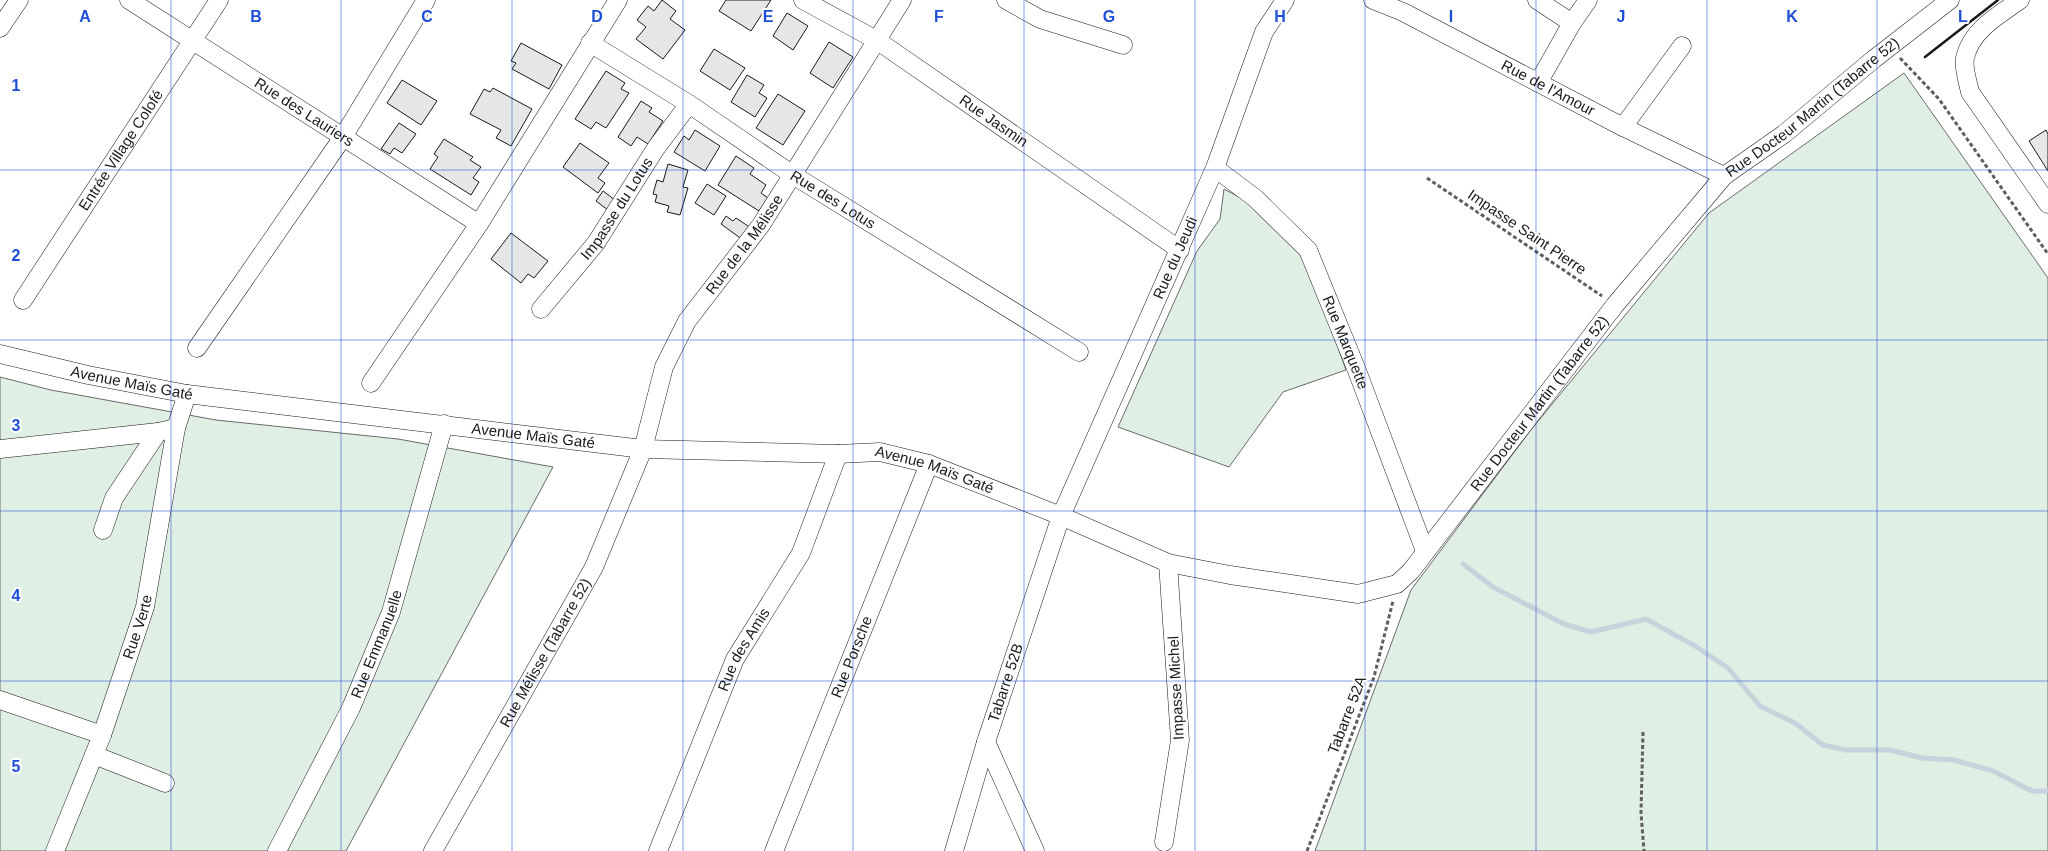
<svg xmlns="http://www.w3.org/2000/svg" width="2048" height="851" viewBox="0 0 2048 851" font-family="Arial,sans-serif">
  <rect width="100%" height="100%" fill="#fff"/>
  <!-- green -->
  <g fill="#e0efe3" stroke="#6a6a6a">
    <polygon points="1904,73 2048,278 2048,851 1315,851 1411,590 1530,431 1709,213"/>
    <polygon points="1224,189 1254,205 1307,261 1346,370 1283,392 1229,467 1118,427 1197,251 1220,219"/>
    <polygon points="0,377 51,390 216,420 398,439 553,467 346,851 0,851"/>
  </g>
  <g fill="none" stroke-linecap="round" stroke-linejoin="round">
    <!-- stream -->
    <polyline stroke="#c6d2dc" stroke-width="5" points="1463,564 1493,587 1564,624 1591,632 1646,619 1695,646 1728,668 1760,706 1795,723 1823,745 1846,750 1890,750 1922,758 1954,760 1993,771 2032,791 2048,791"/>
  </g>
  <!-- building -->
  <g fill="#e6e6e6" stroke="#1a1a1a">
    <polygon points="662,0 676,11 670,19 685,30 663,59 636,39 646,27 637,20 648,6 654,11"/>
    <polygon points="726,0 771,0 751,31 719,11"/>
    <polygon points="787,13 808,26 793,50 773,36"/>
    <polygon points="829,42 853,57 833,88 810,73"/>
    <polygon points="521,43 562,65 549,89 512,69 516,63 511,61"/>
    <polygon points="714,49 745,68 730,90 700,71"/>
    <polygon points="606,71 625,83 621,89 629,93 606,128 596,122 591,129 575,119"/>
    <polygon points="747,75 764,85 759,93 767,98 755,117 731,102"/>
    <polygon points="402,80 437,101 421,125 387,103"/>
    <polygon points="493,88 532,109 511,146 496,138 501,130 470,114 484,89 490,92"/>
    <polygon points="778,94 805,111 783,145 756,128"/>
    <polygon points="641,101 652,108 649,112 663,121 648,144 637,137 631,146 618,137"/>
    <polygon points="399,123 416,134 402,153 394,148 390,154 381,149"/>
    <polygon points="695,130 720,146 705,171 674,152 684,136 689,140"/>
    <polygon points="2046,130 2048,134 2048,171 2029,141"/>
    <polygon points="444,139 473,157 470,160 481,167 473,178 479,182 471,195 430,169 438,157 434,154"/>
    <polygon points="580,143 609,163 598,178 605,183 598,193 563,167"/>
    <polygon points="736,156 754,168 750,174 766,185 761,193 768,198 759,211 718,185"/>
    <polygon points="668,164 688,170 683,187 688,188 680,215 667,212 669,206 655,202 657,195 653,194 657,180 663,182"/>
    <polygon points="707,184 726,196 714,215 695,203"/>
    <polygon points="603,191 615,200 608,210 596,201"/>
    <polygon points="726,216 733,221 736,218 751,228 743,240 721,224"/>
    <polygon points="511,233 548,261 534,278 528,274 521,283 491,259"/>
  </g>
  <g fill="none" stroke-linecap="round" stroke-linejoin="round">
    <defs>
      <g id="minor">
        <path id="s1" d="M129,0L479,224"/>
        <path id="s2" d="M803,0L878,41L1180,250"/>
        <polyline points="1006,0 1040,19 1123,45"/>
        <path id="s3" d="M1373,0L1403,12L1623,127L1724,176"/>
        <polyline points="1537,0 1572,23"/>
        <path d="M2020,0C1999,15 1971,30 1965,58C1963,68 1968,82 1970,92L2048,204"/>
        <polyline points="0,28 19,0"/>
        <path id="s4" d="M590,43L689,104L793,175L1079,352"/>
        <polyline points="1538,83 1572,23 1588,0"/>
        <polyline points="1623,127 1682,46"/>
        <path id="s5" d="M1215,168L1255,198L1308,250L1356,368L1425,551"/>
        <path id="s6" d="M23,300L219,0"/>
        <path id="s7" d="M541,309L596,243L656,148L689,104"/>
        <polyline points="197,348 343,137 426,0"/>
        <path id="s8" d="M0,354L88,375L187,394L643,449L838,454L880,452L929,464L1061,516L1168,563L1230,575L1358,594L1397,584L1411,571L1615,305L1724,176L1784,134L1874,59L1950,0"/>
        <polyline points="371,383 479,224 618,0"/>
        <polyline points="0,449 158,432 176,428"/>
        <polyline points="103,530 114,498 158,432"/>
        <polyline points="0,700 102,735"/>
        <polyline points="986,742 1035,851"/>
        <polyline points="94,755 165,783"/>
        <polyline points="1164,842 1180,740 1168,563"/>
        <path id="s9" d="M55,851L102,735L145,607L176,428L187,394"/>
        <path id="s10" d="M277,851L351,708L391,612L444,424"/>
        <path id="s11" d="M433,851L594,567L643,449L664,367L687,321L761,225L902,0"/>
        <path id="s12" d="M658,851L735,659L801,553L838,454"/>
        <path id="s13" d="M774,851L929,464"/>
        <path id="s14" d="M954,851L986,742L1061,516L1215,168L1264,32L1285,0"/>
      </g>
    </defs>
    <!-- minor casing -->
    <use href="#minor" stroke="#1a1a1a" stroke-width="19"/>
    <!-- path -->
    <g stroke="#5f5f5f" stroke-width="3" stroke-dasharray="4 2.5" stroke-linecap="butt">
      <polyline points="1900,58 1939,99 2048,254"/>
      <polyline points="1427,178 1602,296"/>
      <polyline points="1643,732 1641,813 1644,851"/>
      <polyline points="1307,851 1374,677 1393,601"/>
    </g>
    <!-- minor -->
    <use href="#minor" stroke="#fff" stroke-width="18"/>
    <!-- wall -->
    <polyline stroke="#1a1a1a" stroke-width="2.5" points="1925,57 1998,0"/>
  </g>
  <!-- grid -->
  <path fill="none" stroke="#1d4ed8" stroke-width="1" stroke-opacity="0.55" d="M171,0V851M341,0V851M512,0V851M683,0V851M853,0V851M1024,0V851M1195,0V851M1365,0V851M1536,0V851M1707,0V851M1877,0V851M0,170H2048M0,340H2048M0,511H2048M0,681H2048"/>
  <g text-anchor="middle" stroke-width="4" stroke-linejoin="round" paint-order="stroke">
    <!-- street labels -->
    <g font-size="15" fill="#1a1a1a" stroke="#fff">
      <text dy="5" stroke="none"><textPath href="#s3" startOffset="196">Rue de l'Amour</textPath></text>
      <text dy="5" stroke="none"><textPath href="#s8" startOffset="2065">Rue Docteur Martin (Tabarre 52)</textPath></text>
      <text dy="5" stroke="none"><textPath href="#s1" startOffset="208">Rue des Lauriers</textPath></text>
      <text dy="5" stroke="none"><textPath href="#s2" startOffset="226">Rue Jasmin</textPath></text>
      <text dy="5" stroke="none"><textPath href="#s6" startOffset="179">Entrée Village Colofé</textPath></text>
      <text dy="5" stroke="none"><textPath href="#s4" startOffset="289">Rue des Lotus</textPath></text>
      <text dy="5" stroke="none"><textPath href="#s7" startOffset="126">Impasse du Lotus</textPath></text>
      <text transform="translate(1527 232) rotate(34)" y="5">Impasse Saint Pierre</text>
      <text dy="5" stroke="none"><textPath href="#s11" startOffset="686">Rue de la Mélisse</textPath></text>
      <text dy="5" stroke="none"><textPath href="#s14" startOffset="634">Rue du Jeudi</textPath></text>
      <text dy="5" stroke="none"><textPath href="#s5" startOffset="224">Rue Marquette</textPath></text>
      <text dy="5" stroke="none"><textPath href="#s8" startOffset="135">Avenue Maïs Gaté</textPath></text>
      <text dy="5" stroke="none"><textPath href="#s8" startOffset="1660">Rue Docteur Martin (Tabarre 52)</textPath></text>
      <text dy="5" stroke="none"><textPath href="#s8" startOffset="540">Avenue Maïs Gaté</textPath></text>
      <text dy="5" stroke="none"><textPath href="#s8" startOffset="945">Avenue Maïs Gaté</textPath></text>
      <text dy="5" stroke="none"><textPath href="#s9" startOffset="239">Rue Verte</textPath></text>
      <text dy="5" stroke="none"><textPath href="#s10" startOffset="230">Rue Emmanuelle</textPath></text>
      <text dy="5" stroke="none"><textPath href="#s12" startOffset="219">Rue des Amis</textPath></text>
      <text dy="5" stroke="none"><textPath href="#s11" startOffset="228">Rue Mélisse (Tabarre 52)</textPath></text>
      <text dy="5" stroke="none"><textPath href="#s13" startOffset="209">Rue Porsche</textPath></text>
      <text dy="5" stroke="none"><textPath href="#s14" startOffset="176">Tabarre 52B</textPath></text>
      <text transform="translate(1176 688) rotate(-93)" y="5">Impasse Michel</text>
      <text transform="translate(1347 715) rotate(-69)" y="5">Tabarre 52A</text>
    </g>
  </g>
  <g font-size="16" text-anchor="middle" font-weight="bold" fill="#1d4ed8" stroke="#fff" stroke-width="4" stroke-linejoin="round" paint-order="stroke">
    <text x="85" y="22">A</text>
    <text x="256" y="22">B</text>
    <text x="427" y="22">C</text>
    <text x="597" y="22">D</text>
    <text x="768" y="22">E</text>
    <text x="939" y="22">F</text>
    <text x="1109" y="22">G</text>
    <text x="1280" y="22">H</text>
    <text x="1451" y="22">I</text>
    <text x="1621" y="22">J</text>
    <text x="1792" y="22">K</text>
    <text x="1963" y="22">L</text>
    <text x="16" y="91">1</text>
    <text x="16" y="261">2</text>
    <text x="16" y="431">3</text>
    <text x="16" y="601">4</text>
    <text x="16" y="772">5</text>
  </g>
</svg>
